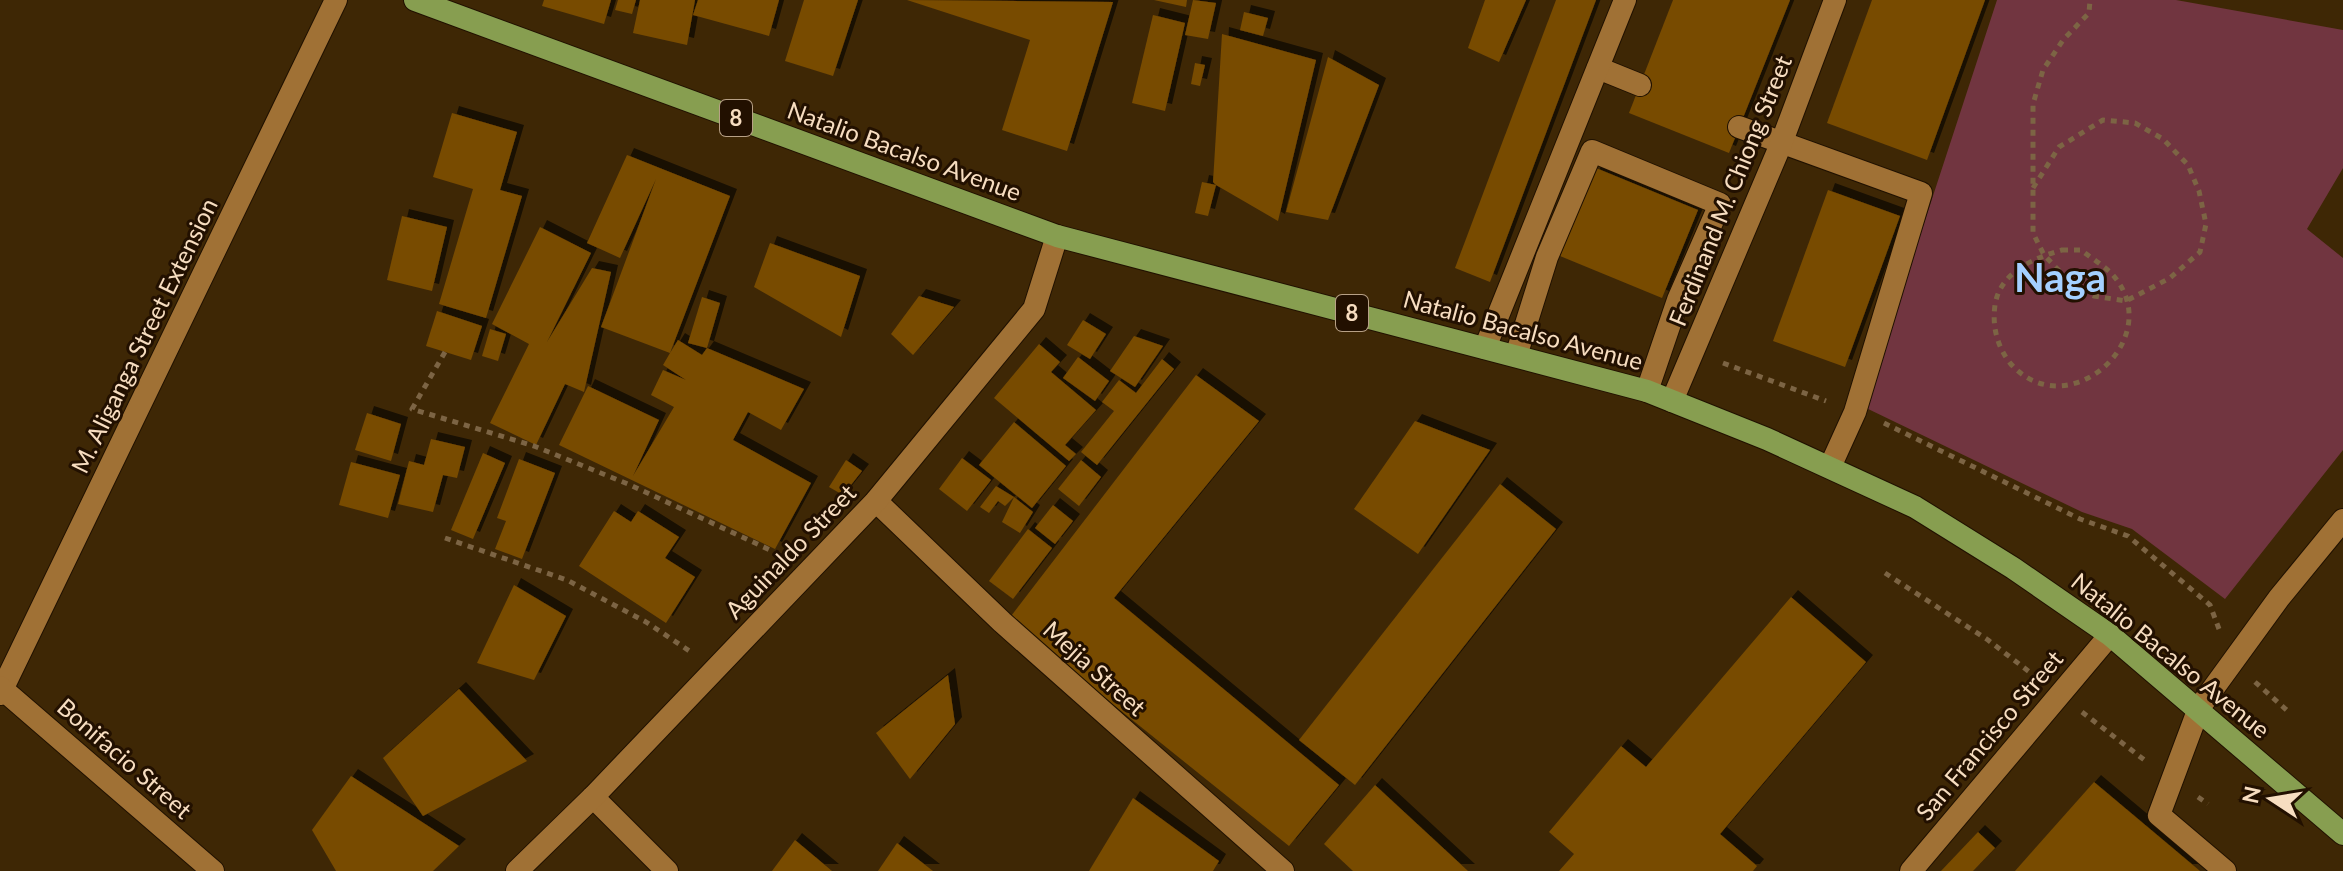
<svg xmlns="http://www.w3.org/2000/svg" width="2343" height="871" viewBox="0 0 2343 871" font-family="Lato,sans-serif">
  <defs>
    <filter id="shadow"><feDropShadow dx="7" dy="-7" stdDeviation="0" flood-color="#0009"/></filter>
  </defs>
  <rect width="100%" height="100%" fill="#3e2705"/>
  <!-- green -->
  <polygon fill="#713540" points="1997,0 2176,0 2343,30 2343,168 2307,229 2343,258 2343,450 2225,599 2132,529 2082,512 1864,407"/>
  <!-- building -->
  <g fill="#784b03" filter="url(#shadow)">
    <polygon points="544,0 611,0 604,24 542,6"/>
    <polygon points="618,0 636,0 632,14 615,10"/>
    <polygon points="640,0 695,0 687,45 633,33"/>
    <polygon points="698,0 779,0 769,36 693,15"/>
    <polygon points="804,0 858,0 833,76 785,61"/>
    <polygon points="907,0 1113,2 1067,151 1002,130 1030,40"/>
    <polygon points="1154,0 1187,0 1186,7"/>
    <polygon points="1193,0 1216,3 1208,39 1185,35"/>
    <polygon points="1485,0 1526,0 1499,62 1468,48"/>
    <polygon points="1556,0 1596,0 1490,282 1455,268"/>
    <polygon points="1673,0 1790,0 1729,153 1629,113"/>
    <polygon points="1872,0 1985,0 1927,160 1827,123"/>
    <polygon points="1244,12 1268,18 1263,36 1240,30"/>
    <polygon points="1153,15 1185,23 1165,111 1132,103"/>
    <polygon points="1222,34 1316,60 1278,221 1216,185 1208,216 1195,213 1202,182 1216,185 1213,182"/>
    <polygon points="1328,57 1379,85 1328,220 1286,212"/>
    <polygon points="1195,63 1205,65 1200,86 1191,84"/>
    <polygon points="452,113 517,132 500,190 522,196 486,318 439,304 473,189 433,177"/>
    <polygon points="627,155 730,196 670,353 678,340 702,355 707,348 688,343 702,297 720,303 707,348 804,389 781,430 748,412 733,440 811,483 775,549 559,445 588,386 659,420 633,476 674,407 651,395 663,370 686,380 663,365 670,353 601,327 656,179 620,258 587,243"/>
    <polygon points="1596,168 1698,210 1662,298 1560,256"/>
    <polygon points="1828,190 1900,216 1845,367 1773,341"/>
    <polygon points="402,216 447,227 432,291 387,280"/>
    <polygon points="540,227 591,253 547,342 592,268 611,272 584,392 565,384 536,445 490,423 529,344 492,324"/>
    <polygon points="770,243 860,276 841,337 754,287"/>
    <polygon points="919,296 954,307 913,355 891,334"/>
    <polygon points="437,311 482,326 471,360 426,346"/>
    <polygon points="1083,320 1106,334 1090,359 1067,345"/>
    <polygon points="490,329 506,334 498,361 482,356"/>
    <polygon points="1134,336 1163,346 1135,387 1110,371"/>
    <polygon points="1039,344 1060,362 1051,372 1096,410 1065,445 1076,454 1069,461 994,398"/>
    <polygon points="1078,357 1109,381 1095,401 1063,378"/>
    <polygon points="1162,359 1174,369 1097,465 1081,452 1114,411 1102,402 1119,380 1136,393"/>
    <polygon points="1196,375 1259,421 1114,598 1339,785 1289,846 1008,620"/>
    <polygon points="367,413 401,424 391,461 355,450"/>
    <polygon points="1415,421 1490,450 1418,554 1354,509"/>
    <polygon points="1014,422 1066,466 1032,508 979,465"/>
    <polygon points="431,439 465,447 457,478 443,475 433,512 398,504 409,461 424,465"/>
    <polygon points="483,453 505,463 473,539 451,530"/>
    <polygon points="962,458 991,480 967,511 939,489"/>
    <polygon points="519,459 555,473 522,559 495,549 506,521 497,518"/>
    <polygon points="846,460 862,471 843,495 829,487"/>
    <polygon points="1081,460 1101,477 1079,506 1058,489"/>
    <polygon points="351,462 400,475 388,518 339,505"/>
    <polygon points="1500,484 1556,529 1355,785 1299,740"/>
    <polygon points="996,486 1014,497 1033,512 1020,533 1002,522 1014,497 1005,506 998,501 989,513 980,507"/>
    <polygon points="1053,505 1073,521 1055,544 1035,528"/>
    <polygon points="614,511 631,522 638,511 679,537 665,558 695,577 666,623 579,566"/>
    <polygon points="1028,529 1052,548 1013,599 989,581"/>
    <polygon points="514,585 566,616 534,680 477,663"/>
    <polygon points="1791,597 1866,662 1720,834 1757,866 1753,871 1559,871 1574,854 1549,832 1621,746 1646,767"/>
    <polygon points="948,675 955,724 910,779 876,733"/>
    <polygon points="459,689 527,761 423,816 383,758"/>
    <polygon points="351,776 459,846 433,871 336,871 312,830"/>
    <polygon points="2094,782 2200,871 2015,871"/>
    <polygon points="1375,785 1468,871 1353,871 1324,844"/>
    <polygon points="1133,798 1219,861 1213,871 1089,871"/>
    <polygon points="1978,832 1995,848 1973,871 1941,871"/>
    <polygon points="795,840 832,871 772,871"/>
    <polygon points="897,843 933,871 878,871"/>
  </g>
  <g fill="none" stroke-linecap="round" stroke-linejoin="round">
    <defs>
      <g id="service">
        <polyline points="1598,68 1640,85"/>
        <polyline points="1739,127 1921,193 1855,412 1830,467"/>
        <polyline points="1485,348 1625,0"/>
        <polyline points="1516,356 1547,257 1592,151 1720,204 1678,300 1647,391"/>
        <polyline points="1672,401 1781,144 1835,0"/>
        <polyline points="2225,871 2159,815 2199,708 2279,598 2343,520"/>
      </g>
      <g id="minor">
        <polyline points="0,694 336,0"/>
        <polyline points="593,797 667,871"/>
        <polyline points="1911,871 2110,635"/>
      </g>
      <g id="tertiary">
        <polyline points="876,501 1002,622 1283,871"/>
        <polyline points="0,687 213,871"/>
        <polyline points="517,871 593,797 876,501 1034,309 1057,236"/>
      </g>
      <polyline id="trunk" points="415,0 1057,236 1647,391 1767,439 1915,507 2013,568 2110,635 2343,834"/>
    </defs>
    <!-- service casing -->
    <use href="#service" stroke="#201101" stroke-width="24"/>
    <!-- minor casing -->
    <use href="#minor" stroke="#201101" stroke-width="24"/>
    <!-- tertiary casing -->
    <use href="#tertiary" stroke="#201101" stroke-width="24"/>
    <!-- trunk casing -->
    <use href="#trunk" stroke="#201101" stroke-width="24"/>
    <!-- path -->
    <g stroke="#7c6444" stroke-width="5" stroke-dasharray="6 6" stroke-linecap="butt">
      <polyline points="2033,188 2059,147 2103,120 2135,123 2163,139 2188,165 2199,191 2206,224 2200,252 2170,278 2126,301 2094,296 2068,280 2044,255 2033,233 2033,104 2043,70 2063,40 2089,13 2090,0"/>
      <path d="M2062,250H2081C2090,257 2101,264 2110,272C2172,335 2068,430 2010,363C1997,346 1992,326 1995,305C2000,272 2034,258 2062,250Z"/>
      <polyline points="445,352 412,409 534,446 628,484 783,556"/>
      <polyline points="1723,363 1826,401"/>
      <polyline points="1884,423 2080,519 2128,536 2210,605 2219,629"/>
      <polyline points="445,538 567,580 646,622 691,652"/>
      <polyline points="1885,573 1988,640 2036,677"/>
      <polyline points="2255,682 2290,713"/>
      <polyline points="2082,712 2147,762"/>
      <polyline points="2198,797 2208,804"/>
    </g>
    <!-- service -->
    <use href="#service" stroke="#a07135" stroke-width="22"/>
    <!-- minor -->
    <use href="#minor" stroke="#a07135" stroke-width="22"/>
    <!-- tertiary -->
    <use href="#tertiary" stroke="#a07135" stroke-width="22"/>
    <!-- trunk -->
    <use href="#trunk" stroke="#879e50" stroke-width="22"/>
  </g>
  <g text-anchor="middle" stroke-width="6" stroke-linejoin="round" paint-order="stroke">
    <!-- shield labels -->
    <g fill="#221000" stroke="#b7a086" stroke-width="2">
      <rect x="720" y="100" width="32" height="36" rx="6"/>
      <rect x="1336" y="295" width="32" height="36" rx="6"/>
    </g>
    <g font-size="22" font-weight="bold" fill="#f7ddc0">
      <text x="736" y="126">8</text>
      <text x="1352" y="321">8</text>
    </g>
    <!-- street labels -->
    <g font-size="24" fill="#f7ddc0" stroke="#221000">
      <text transform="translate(904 152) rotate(20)" y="8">Natalio Bacalso Avenue</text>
      <text transform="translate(1731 191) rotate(-68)" y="8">Ferdinand M. Chiong Street</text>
      <text transform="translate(1523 331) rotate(15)" y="8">Natalio Bacalso Avenue</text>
      <text transform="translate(145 336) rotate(-64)" y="8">M. Aliganga Street Extension</text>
      <text transform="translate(791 552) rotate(-46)" y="8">Aguinaldo Street</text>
      <text transform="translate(2170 656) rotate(39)" y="8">Natalio Bacalso Avenue</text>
      <text transform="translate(1094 669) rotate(42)" y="8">Mejia Street</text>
      <text transform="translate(1990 736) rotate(-50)" y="8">San Francisco Street</text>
      <text transform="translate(124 759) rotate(41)" y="8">Bonifacio Street</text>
    </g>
    <!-- town labels -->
    <g font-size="40" font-weight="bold" fill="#a4d0ff" stroke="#221000">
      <text x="2060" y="292">Naga</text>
    </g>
  </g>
  <!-- north arrow -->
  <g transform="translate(2271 799) rotate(282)" stroke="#221000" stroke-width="6" paint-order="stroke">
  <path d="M0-6L14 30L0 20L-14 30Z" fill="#f7ddc0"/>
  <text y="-12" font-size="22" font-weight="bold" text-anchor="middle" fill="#f7ddc0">N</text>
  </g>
</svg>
